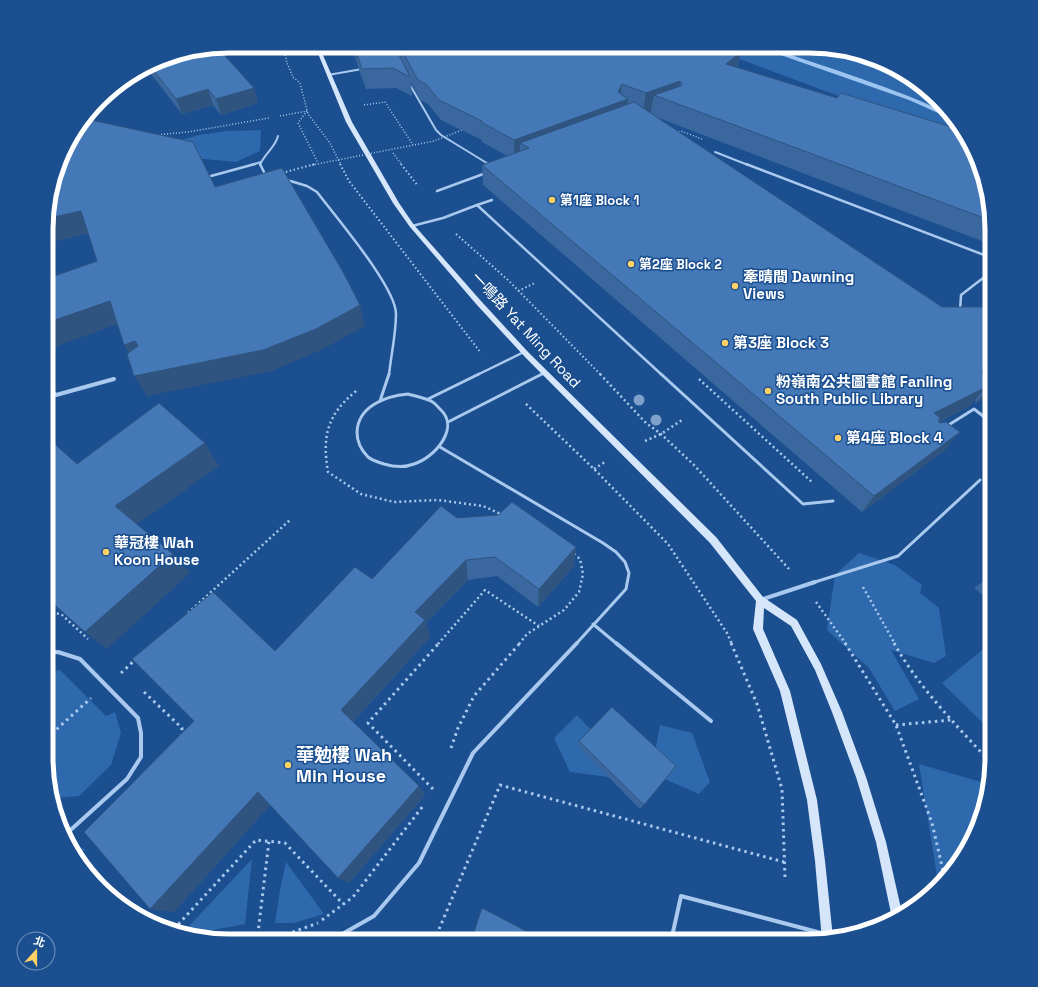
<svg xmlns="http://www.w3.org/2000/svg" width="1038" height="987" viewBox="0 0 1038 987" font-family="'Space Grotesk','Noto Sans TC',sans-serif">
  <rect width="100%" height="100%" fill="#1b4f8f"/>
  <!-- green -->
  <g fill="#2e69ad">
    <polygon points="707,47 832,48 900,70 954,117 968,144"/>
    <polygon points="261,130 260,151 236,162 183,157 163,145 199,135 226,131"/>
    <polygon points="859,553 895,565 922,585 920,593 939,608 946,656 934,663 891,650 919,699 895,711 869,668 827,630 835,575"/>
    <polygon points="992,642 992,732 942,683"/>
    <polygon points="60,670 106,716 115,712 121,733 111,765 79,796 57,798 51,794 46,770 47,671"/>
    <polygon points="577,715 638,781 570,772 554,738"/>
    <polygon points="660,725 692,733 710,782 699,794 651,773"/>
    <polygon points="919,764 988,784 973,839 938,882"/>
    <polygon points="252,859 245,924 193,934 186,932 190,925"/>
    <polygon points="286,862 324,914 294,923 275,923 280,890"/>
  </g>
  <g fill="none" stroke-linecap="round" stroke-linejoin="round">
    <!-- stream -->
    <path fill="#9cc4f0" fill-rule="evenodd" d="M758,47H768C795,57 947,104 956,121L909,100Z"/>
    <!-- path-far3 -->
    <g stroke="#a9c9ee" stroke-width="1.5" stroke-dasharray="1 2" stroke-linecap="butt">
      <polyline points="283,46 287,63 293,77 300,83 308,114 330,143 341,165"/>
      <polyline points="251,48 283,47"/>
      <polyline points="364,105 385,102 413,145"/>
      <polyline points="307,111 298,123 318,163"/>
      <polyline points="280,116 307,111"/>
      <polyline points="676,133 681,131 702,139"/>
      <polyline points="155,135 188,132 269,118"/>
      <polyline points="393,153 402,165"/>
    </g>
    <!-- path-far2 -->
    <g stroke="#a9c9ee" stroke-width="2" stroke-dasharray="1.5 2.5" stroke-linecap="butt">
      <polyline points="340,164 349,181 481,353"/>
      <polyline points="401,164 418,186"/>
      <polyline points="456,234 508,280 601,375"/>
      <polyline points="518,291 535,283"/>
    </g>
    <!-- path-far1 -->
    <g stroke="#a9c9ee" stroke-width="2.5" stroke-dasharray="2 3" stroke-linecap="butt">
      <polyline points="600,374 646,423 661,434 694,465 789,569"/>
      <polyline points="699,379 813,483"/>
      <path d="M356,391C327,415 322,436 328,472L361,494L394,502L438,500L483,506L503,515"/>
      <polyline points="526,404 594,469 668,544 727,633 732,644"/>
      <polyline points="645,441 661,434 682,420"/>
      <polyline points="594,469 605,462"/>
      <polyline points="863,587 895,644"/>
      <polyline points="816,602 846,644"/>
      <polyline points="47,612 61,614 88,639"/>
      <polyline points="188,613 291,519"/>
      <polyline points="438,644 485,590 539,626"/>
      <polyline points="519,644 527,634 564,610 579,592 583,574 580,559 574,554"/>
    </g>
    <!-- path -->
    <g stroke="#a9c9ee" stroke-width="3" stroke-dasharray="2.5 4" stroke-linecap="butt">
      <polyline points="731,643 757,704 782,789 785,878"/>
      <polyline points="845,643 896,725 932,823 944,875"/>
      <path d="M894,643C919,688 957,726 992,764"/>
      <polyline points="121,673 136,659"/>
      <polyline points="144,692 182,728 181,737"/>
      <polyline points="896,725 951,720"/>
      <polyline points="47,738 91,698"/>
      <polyline points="451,748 458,728 474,696 520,643"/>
      <polyline points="433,789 368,723 439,643"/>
      <polyline points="80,862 83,849"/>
      <polyline points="322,920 353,897 423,806"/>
      <polyline points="174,929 256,840 285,843 343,904"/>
      <polyline points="257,941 269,841"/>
      <polyline points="268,941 318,923"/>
      <polyline points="434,941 500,785 784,862"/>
    </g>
    <!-- lane-far3 -->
    <g stroke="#a9c9ee" stroke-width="2">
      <polyline points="328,75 362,69"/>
      <polyline points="410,85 436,130 441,135 490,165"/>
      <polyline points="715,152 748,165"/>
      <polyline points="251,165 261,162"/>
      <path d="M260,165C264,154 275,148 278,136"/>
    </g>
    <!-- lane-far2 -->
    <g stroke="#a9c9ee" stroke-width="2.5">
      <polyline points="260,164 265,174 268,175"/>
      <polyline points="488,164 490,165"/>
      <polyline points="746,164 992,258"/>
      <polyline points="211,176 255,164"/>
      <path d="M287,180L307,186L317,192C335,216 396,287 396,314C396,334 391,355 389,375"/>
      <polyline points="437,191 486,173"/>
      <polyline points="477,205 492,200"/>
      <polyline points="412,226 443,218 477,205 662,375"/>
      <polyline points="960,311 961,295 987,275 992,274"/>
      <polyline points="477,375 524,352"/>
      <polyline points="540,375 544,373"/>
    </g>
    <!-- lane-far1 -->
    <g stroke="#a9c9ee" stroke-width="3">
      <polyline points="661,374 803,504 833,501"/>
      <path d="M408,394C415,396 424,398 431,401C435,403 438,407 440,409C461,428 434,458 414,464C404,468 394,467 384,464C378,462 373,461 368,457C361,450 357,441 357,432C358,406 386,396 408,394Z"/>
      <polyline points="428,399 479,374"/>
      <polyline points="380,401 389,374"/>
      <polyline points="448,422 542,374"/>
      <polyline points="947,426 974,409 992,423"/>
      <polyline points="440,447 603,543 616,552 625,562 629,573 626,589 576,644"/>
      <polyline points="815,582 898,556 980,480"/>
      <polyline points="593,624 617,644"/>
    </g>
    <!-- lane -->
    <g stroke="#a9c9ee" stroke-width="4">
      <polyline points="616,643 711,721"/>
      <polyline points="47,653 58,652 80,659 138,718 141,733 141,757 127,779 65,835"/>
      <polyline points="330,941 374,916 419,863 473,753 577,643"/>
      <polyline points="671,941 681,896 825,934"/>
    </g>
    <!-- street -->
    <g stroke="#a9c9ee" stroke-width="4">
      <polyline points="48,389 56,395 114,379"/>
      <polyline points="760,600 815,582"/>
    </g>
    <!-- secondary -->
    <polygon fill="#d6e6fa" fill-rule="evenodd" points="315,46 319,46 352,122 399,203 414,225 481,301 529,353 716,537 763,597 797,620 821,664 842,712 866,777 886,842 902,913 892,918 876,842 856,777 832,712 815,670 791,626 764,608 763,629 790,691 817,800 825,861 833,938 822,940 815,861 807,800 780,691 753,629 756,601 710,543 525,357 477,305 410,227 393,203 346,122"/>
    <!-- path-bridge-far1 -->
    <polyline stroke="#a9c9ee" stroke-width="1.5" stroke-dasharray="1 2" stroke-linecap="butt" points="312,165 434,141 462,130"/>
    <!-- path-bridge -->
    <polyline stroke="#a9c9ee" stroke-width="2" stroke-dasharray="1.5 2.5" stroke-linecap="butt" points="282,173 315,164"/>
  </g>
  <!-- trees -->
  <g fill="#7ea0ca">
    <circle cx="639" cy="400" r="5.5"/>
    <circle cx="656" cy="420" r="5.5"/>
  </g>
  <!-- wall -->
  <g fill="#3a679d" fill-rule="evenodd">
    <path d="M351,46L729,47L741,52L737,68L992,217V245L656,117L942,307H992V405L983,399L976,403L975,400L970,406L939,422L945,450L862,512L483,185L482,165L507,156L482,142V140L441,120L428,104L420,100L411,82L412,96L396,88L366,89L359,70L358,66ZM651,110V114L647,111Z"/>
    <polygon points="170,56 254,88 258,103 221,115 213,105 182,114 147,69"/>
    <polygon points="457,518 576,547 574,566 538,607 497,576 468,580 426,623 430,637 353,722 419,786 425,795 349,883 270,805 174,912 275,651"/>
    <polygon points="992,575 992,603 974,588"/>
    <polygon points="579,741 676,766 640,809 578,746"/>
  </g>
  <!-- shaded-wall -->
  <g fill="#305480">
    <polygon points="354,46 378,46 380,57 356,51 358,66"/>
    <polygon points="383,46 391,46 393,59 386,63"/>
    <polygon points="741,52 736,71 726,64"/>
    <polygon points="680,81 677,101 654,95 651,110 643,112 646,93"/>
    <polygon points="622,84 620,102 628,99 626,119 529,148 520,143 520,158 514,160 514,140 618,92"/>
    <polygon points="254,88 258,103 221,115 216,99"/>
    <polygon points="208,89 213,105 182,114 176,99"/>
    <polygon points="81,211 94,232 49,243 49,218"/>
    <polygon points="110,301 123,322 49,349 49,322"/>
    <polygon points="360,305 365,326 323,349 272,371 147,396 134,376"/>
    <polygon points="135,341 148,362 137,366 124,345"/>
    <polygon points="992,384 992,389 983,399 976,403"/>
    <polygon points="986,387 970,406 920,431 934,413"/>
    <polygon points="960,432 945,450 862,512 874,496"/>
    <polygon points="205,443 219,466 133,527 115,506"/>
    <polygon points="576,547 574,566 538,607 539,589"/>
    <polygon points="173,554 190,573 107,649 85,632"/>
    <polygon points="466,560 468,580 426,623 430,637 351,724 341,710 415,612"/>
    <polygon points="419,786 425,795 349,883 338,878"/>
    <polygon points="258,792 273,802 174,912 150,909"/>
  </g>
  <!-- building -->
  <g fill="#4478b7" stroke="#305480">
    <polygon points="398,46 729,47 741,52 726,64 837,98 841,93 961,130 982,170 992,217 992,221 654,95 681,86 682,83 680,81 646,93 622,84 618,92 628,99 514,140 481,122 482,121 439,100 426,84 418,80 400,47"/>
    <polygon points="218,48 254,88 216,99 208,89 176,99 151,67 170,56"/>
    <polygon points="371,49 389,49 397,51 410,77 393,68 362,69 356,51"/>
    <polygon points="634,102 942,307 992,307 992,384 986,368 983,369 982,371 986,387 934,413 940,418 938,421 940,423 946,422 960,432 874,496 482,165 529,148 520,143"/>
    <polygon points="86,119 193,142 215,187 282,168 343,272 360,305 316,329 263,350 134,376 127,354 138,346 135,341 124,345 110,301 49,322 49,278 97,261 81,211 49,218 49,194 71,137"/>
    <polygon points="159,403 205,443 115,506 173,554 85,632 47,598 48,438 77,464"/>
    <polygon points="512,502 576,547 539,589 495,557 466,560 415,612 425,620 341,710 419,786 338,878 258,792 150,909 84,832 194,721 132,659 213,592 275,651 355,567 372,579 441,506 457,518 498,515"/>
    <polygon points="992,575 992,580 988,577"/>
    <polygon points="612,707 676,766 644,805 579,741"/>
    <polygon points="482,908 545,941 471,941"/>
  </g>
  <!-- markers -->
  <g fill="#ffd166" stroke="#1b4f8f" stroke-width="1.5">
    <circle cx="552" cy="200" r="4"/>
    <circle cx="631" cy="264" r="4"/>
    <circle cx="735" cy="286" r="4"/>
    <circle cx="725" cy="343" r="4"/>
    <circle cx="768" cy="391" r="4"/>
    <circle cx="838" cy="438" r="4"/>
    <circle cx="106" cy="552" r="4"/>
    <circle cx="288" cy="765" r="4"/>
  </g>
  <g text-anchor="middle" stroke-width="3" stroke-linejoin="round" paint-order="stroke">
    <!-- far-poi labels -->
    <g font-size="13" font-weight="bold" fill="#fff" stroke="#1b4f8f" text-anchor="start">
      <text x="560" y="205">第1座 Block 1</text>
      <text x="639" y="269">第2座 Block 2</text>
    </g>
    <!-- poi labels -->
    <g font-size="15" font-weight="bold" fill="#fff" stroke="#1b4f8f" text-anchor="start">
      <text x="743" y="282">牽晴間 Dawning<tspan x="743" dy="17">Views</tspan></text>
      <text x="733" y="348">第3座 Block 3</text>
      <text x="776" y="387">粉嶺南公共圖書館 Fanling<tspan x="776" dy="17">South Public Library</tspan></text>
      <text x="846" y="443">第4座 Block 4</text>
      <text x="114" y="548">華冠樓 Wah<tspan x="114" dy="17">Koon House</tspan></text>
    </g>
    <!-- street labels -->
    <g font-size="15" fill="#fff" stroke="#1b4f8f">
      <text transform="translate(526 330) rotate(47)" y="5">一鳴路 Yat Ming Road</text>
    </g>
    <!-- near-poi labels -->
    <g font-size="18" font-weight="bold" fill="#fff" stroke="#1b4f8f" text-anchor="start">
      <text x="296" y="761">華勉樓 Wah<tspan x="296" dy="21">Min House</tspan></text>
    </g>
  </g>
  <!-- crop -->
  <path d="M0 0H1038V987H0ZM229 53H809A176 176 0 0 1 985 229V758A176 176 0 0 1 809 934H229A176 176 0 0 1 53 758V229A176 176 0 0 1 229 53Z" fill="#1b4f8f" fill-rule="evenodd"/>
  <path fill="none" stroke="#fff" stroke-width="5" d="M229 53H809A176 176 0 0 1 985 229V758A176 176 0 0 1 809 934H229A176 176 0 0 1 53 758V229A176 176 0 0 1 229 53Z"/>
  <!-- north arrow -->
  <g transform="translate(36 951) rotate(21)"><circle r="19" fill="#1b4f8f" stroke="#7695bc"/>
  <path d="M0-3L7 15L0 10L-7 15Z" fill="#ffd166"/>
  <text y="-6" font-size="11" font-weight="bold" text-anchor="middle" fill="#ffffff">北</text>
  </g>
</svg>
